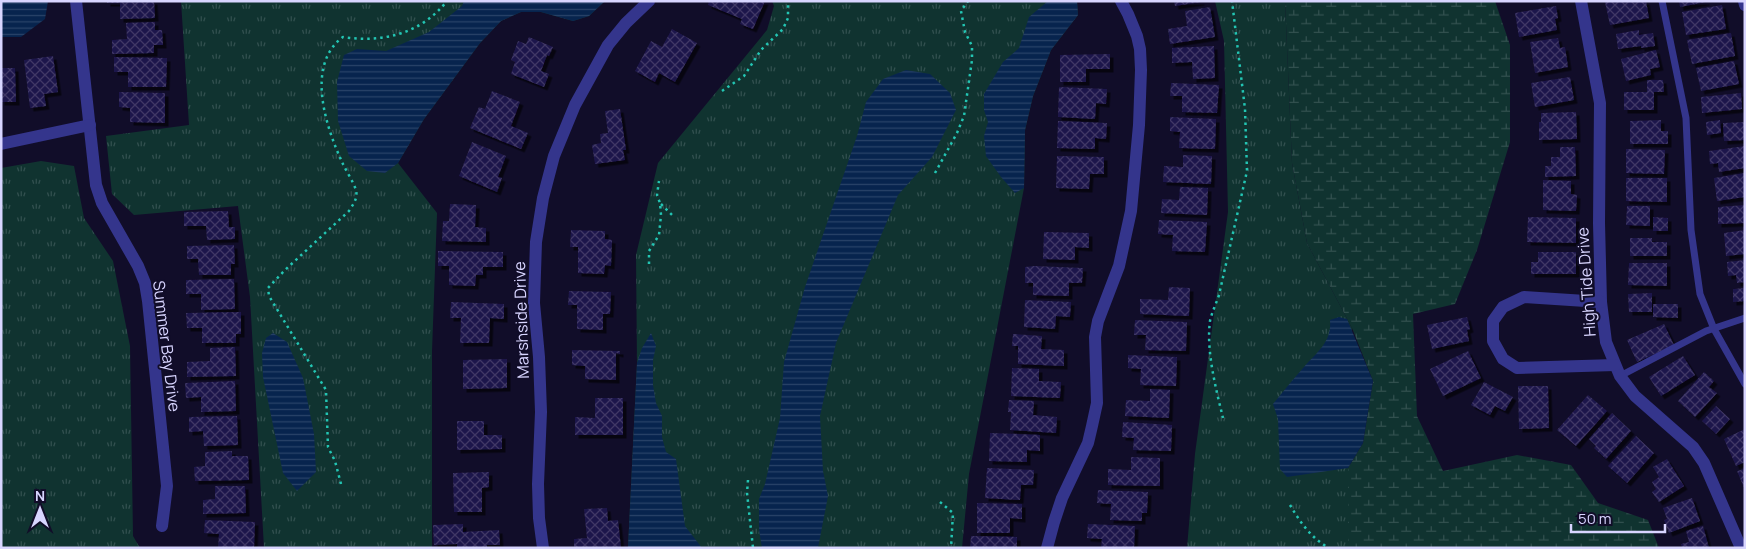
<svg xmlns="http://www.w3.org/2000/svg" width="1746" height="549" viewBox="0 0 1746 549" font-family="Manrope,sans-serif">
  <defs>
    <pattern id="grass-tufts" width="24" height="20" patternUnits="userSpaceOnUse" patternTransform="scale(1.25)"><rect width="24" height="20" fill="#103330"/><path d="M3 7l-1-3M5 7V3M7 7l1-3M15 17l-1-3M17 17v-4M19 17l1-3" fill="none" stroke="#32504f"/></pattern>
    <pattern id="wetland-marsh" width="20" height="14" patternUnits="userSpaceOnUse" patternTransform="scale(1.25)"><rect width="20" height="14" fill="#103330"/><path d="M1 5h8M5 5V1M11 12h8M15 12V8" fill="none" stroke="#32504f"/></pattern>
    <pattern id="water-rules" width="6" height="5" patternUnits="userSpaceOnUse" patternTransform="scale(1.25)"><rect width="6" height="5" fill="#07244e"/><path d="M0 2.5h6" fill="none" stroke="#2a4369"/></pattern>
    <pattern id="building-cross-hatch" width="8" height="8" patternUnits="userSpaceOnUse" patternTransform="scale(1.25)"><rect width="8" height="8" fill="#1f174b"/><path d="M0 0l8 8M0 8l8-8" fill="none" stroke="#3f3866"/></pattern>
    <filter id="shadow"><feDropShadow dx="3.5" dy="3.5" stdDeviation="0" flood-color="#0009"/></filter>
  </defs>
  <rect width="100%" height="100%" fill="#110d29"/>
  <!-- grass -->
  <g fill="url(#grass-tufts)">
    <polygon points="181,1 605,1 589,16 573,21 541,12 521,12 501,21 480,43 424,119 398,163 437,213 432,351 432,548 264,548 250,297 238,206 134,215 112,194 106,136 189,125"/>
    <polygon points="772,1 1077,1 1078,15 1051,50 1033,96 1025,130 1024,188 969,474 962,548 628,548 637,363 636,255 658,163 767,30 774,6"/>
    <polygon points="1215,1 1285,1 1292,163 1307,243 1352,328 1348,468 1348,548 1187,548 1195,454 1228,212 1224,41"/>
    <polygon points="41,161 74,166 84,218 113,261 130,346 133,536 140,548 1,548 1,168"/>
  </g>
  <!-- wetland -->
  <polygon fill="url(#wetland-marsh)" points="1285,1 1495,1 1510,45 1510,142 1477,250 1455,304 1413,314 1417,416 1443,471 1517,455 1571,465 1598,503 1648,520 1659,548 1348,548 1348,468 1363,443 1373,381 1352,328 1307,243 1292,163"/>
  <!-- water -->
  <g fill="url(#water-rules)">
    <polygon points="1,1 48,1 45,19 21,37 1,37"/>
    <polygon points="464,1 605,1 589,16 573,21 541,12 521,12 501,21 480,43 424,119 398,163 385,173 367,171 349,156 338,121 337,82 344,55 357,49 386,51 429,32 462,6"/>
    <polygon points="1048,1 1077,1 1078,15 1051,50 1033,96 1025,130 1024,188 1015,193 1001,177 986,156 984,136 988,122 984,110 984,94 1003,62 1019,48 1029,17"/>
    <polygon points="906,70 930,74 950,93 956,110 932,157 898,195 836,343 820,416 823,471 828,496 818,548 762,548 759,530 759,499 765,484 780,418 784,362 805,287 857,136 866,102 883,79"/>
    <path d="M1339,317L1347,319L1373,381L1363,443L1348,468L1287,477L1280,469L1278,419L1273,404C1283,392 1293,379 1304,367C1317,352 1332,342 1330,320Z"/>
    <polygon points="273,333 287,342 303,378 314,434 316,472 297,491 283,473 263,377 262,353 266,338"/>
    <polygon points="651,333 656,346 653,360 653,385 656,403 662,416 662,437 666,452 676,459 685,526 702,548 628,548 637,363 642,348"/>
  </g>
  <!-- building -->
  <g fill="url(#building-cross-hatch)" filter="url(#shadow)">
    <polygon points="107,1 154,1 155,18 120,19 120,3 107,3"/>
    <polygon points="709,1 765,1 753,29 740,24 742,19 708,5"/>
    <polygon points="1174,1 1201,1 1201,2 1175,6"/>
    <polygon points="1611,1 1646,1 1649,18 1610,25 1605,2"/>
    <polygon points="1679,1 1706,1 1706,2 1680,7"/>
    <polygon points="1722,5 1726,29 1686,35 1682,12"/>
    <polygon points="1556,6 1558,18 1555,19 1557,30 1519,37 1515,13"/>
    <polygon points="1210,7 1215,37 1170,44 1168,29 1187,26 1185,11"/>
    <polygon points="155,22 155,30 162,30 163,45 154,45 154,53 112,54 112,40 127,39 126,23"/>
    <polygon points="672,29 697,43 675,82 659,73 655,82 635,71 651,41 662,47"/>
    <polygon points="1639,30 1639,35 1653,33 1655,46 1641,48 1641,46 1618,49 1616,34"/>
    <polygon points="1731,33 1735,56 1692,64 1687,40"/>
    <polygon points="529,37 553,47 549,56 547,55 541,71 549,74 544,87 511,74 515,62 511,60 518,41 526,44"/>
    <polygon points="1558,38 1560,48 1565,47 1568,67 1535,73 1530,42"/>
    <polygon points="1214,46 1215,78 1193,79 1192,62 1172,63 1172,48"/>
    <polygon points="1656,50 1660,67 1650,69 1651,75 1626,81 1621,59"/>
    <polygon points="1110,54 1110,69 1086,69 1086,82 1060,82 1060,55"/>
    <polygon points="53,56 58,92 44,94 46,106 30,108 24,60"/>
    <polygon points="114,57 167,58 166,87 128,87 128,72 114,72"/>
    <polygon points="1734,61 1739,84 1701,91 1696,68"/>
    <polygon points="1,68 15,68 16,102 1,102"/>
    <polygon points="1570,77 1574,100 1535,107 1531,83"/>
    <polygon points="1647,80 1663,80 1664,92 1654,92 1654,110 1624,110 1624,92 1647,92"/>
    <polygon points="1171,83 1219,85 1217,113 1182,112 1182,96 1170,96"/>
    <polygon points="1059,87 1107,89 1106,104 1096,103 1095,119 1058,117"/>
    <polygon points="492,91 520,102 511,126 528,133 521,149 470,128 479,107 485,109"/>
    <polygon points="119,92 165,93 165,123 130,122 130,108 119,107"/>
    <polygon points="1741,93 1742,109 1702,113 1701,97"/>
    <polygon points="620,109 626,150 623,150 625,160 595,164 592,145 601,143 600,134 608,133 605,111"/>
    <polygon points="1576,112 1577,139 1539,140 1539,122 1541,122 1541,113"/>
    <polygon points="1170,117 1216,119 1215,149 1179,148 1180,132 1170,131"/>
    <polygon points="1661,120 1661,131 1668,131 1668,144 1630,144 1630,121"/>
    <polygon points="1720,120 1721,133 1707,135 1706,122"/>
    <polygon points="1058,121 1107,123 1106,139 1095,138 1095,149 1057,148"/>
    <polygon points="1745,122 1745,140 1724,141 1723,123"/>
    <polygon points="472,142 506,156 498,177 502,178 497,192 459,176"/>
    <polygon points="1745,146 1745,168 1719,172 1718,163 1710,164 1709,151"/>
    <polygon points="1560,147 1575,147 1576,176 1545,177 1545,166 1551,166 1551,157 1560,157"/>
    <polygon points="1626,149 1665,150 1664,174 1626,173"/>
    <polygon points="1183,155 1212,156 1211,184 1163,182 1164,166 1183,167"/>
    <polygon points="1057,156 1104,157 1104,174 1090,174 1089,189 1056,188"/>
    <polygon points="1745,173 1745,197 1717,201 1714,178"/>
    <polygon points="1626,178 1667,178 1667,202 1626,201"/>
    <polygon points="1543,180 1571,181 1571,194 1577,195 1576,211 1543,210"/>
    <polygon points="1180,187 1208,188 1207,215 1161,213 1162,199 1179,200"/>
    <polygon points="450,204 476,205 475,227 486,228 486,242 442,241 443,221 449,221"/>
    <polygon points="1745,205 1745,223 1718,224 1718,207"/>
    <polygon points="1627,206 1650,206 1650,226 1626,225"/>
    <polygon points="228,211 229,227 235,227 235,239 207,240 206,226 184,226 184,212"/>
    <polygon points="1528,217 1576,218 1576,243 1527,242"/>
    <polygon points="1653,217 1668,218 1668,231 1653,231"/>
    <polygon points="1159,220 1207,222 1205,252 1172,251 1173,235 1158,234"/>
    <polygon points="571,230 605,231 605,239 612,240 611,266 605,265 604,274 578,273 578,247 570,247"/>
    <polygon points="1745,230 1745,254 1726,256 1724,233"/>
    <polygon points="1044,232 1089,233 1089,248 1075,247 1075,260 1043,259"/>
    <polygon points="1630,238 1652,238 1652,242 1667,242 1667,256 1630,256"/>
    <polygon points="234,245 235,264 231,264 231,275 199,275 198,259 187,259 187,246"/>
    <polygon points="438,251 503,252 503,267 483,267 483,275 476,275 475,286 449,285 449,266 438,266"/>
    <polygon points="1538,252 1576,252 1576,274 1531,274 1531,262 1538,262"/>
    <polygon points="1745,260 1745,282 1737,283 1736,275 1728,276 1727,262"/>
    <polygon points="1629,263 1667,263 1667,286 1628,285"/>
    <polygon points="1034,266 1083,268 1082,283 1069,283 1069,296 1033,295 1033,283 1025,283 1025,267"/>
    <polygon points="234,279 235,309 201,310 201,294 186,294 186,280"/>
    <polygon points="1169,287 1190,288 1189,316 1140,314 1140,299 1168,300"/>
    <polygon points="1745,288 1745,301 1733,302 1733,289"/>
    <polygon points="569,291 611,292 610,314 603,314 603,330 577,329 577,305 568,305"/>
    <polygon points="1652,293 1652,312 1629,312 1628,294"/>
    <polygon points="1025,300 1071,302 1070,317 1056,316 1055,329 1024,327"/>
    <polygon points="451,302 504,304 504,319 490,318 489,343 460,343 461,318 450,318"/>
    <polygon points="1653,304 1678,304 1678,318 1653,317"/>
    <polygon points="241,312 241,334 236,334 236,343 202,343 202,328 187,328 186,313"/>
    <polygon points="1467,317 1470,329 1467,330 1469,341 1432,349 1427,325"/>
    <polygon points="1135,320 1187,322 1186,351 1145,350 1146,335 1134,335"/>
    <polygon points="1664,324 1674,345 1637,362 1627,340"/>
    <polygon points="1013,334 1042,336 1041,349 1064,350 1064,366 1018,364 1018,346 1012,346"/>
    <polygon points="235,347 236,376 187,377 187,362 210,361 210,348"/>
    <polygon points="572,350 620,351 620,354 616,353 616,380 585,379 585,366 572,365"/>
    <polygon points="1468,351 1481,378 1443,396 1430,369"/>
    <polygon points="1128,355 1177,357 1176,386 1140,385 1141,369 1128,368"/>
    <polygon points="1683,356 1695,375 1661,396 1649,377"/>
    <polygon points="507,359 507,388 463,389 463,360"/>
    <polygon points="1012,368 1039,369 1039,381 1061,382 1060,398 1011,396"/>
    <polygon points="1704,372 1714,381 1709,387 1717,393 1695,417 1678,401"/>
    <polygon points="235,381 236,411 201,412 201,397 186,398 185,383"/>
    <polygon points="1484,382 1513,397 1505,411 1495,406 1490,415 1471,405"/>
    <polygon points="1518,386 1548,386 1549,428 1519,429"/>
    <polygon points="1150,389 1170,390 1169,418 1125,416 1126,400 1150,401"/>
    <polygon points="1588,395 1607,411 1576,446 1557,430"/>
    <polygon points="595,398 623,398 623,435 575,435 575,417 595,418"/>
    <polygon points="1009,400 1034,401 1033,415 1057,417 1056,433 1010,430 1011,412 1008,412"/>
    <polygon points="1716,406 1730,419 1716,434 1702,421"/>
    <polygon points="1612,413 1631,431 1606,459 1594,448 1596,446 1589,439"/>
    <polygon points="237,416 238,445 204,446 203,431 189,432 189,417"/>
    <polygon points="457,421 484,421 484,435 502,435 502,449 457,450"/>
    <polygon points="1123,422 1172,425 1171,451 1133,450 1134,438 1122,437"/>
    <polygon points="1745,429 1745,462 1736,466 1724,439"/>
    <polygon points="990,433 1040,435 1040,451 1027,450 1027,462 989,461"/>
    <polygon points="1636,436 1654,453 1627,483 1608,466"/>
    <polygon points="232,451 232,456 248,456 249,480 195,481 194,467 205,466 205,452"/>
    <polygon points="1131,457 1160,458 1160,486 1108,485 1108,469 1131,470"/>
    <polygon points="1667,459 1684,486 1659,502 1652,492 1656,489 1652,482 1659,477 1653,467"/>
    <polygon points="987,468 1034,470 1033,485 1021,485 1020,500 985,498"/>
    <polygon points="1745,469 1745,490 1737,471"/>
    <polygon points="489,472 489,487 482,488 482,512 454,512 453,473"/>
    <polygon points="215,486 245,486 246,513 203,514 203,500 215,499"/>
    <polygon points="1098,490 1148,492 1147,513 1142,513 1142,521 1110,520 1111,504 1097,503"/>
    <polygon points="1692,498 1700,521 1669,533 1664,520 1667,519 1663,508"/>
    <polygon points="977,503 1022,504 1022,519 1010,518 1010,533 977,533"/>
    <polygon points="607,508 608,521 618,520 621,548 574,548 574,539 587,538 584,509"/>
    <polygon points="205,520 255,522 254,548 218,548 219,534 204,533"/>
    <polygon points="463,524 463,532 499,530 500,545 487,545 487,548 457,548 457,544 434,545 433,525"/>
    <polygon points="1088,524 1135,526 1134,548 1101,548 1102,539 1087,538"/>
    <polygon points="1703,526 1709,548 1682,548 1681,544 1689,542 1686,531"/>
    <polygon points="971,536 1017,537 1017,548 970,548"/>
  </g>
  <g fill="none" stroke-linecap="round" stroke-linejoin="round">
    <!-- path -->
    <g stroke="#23c5b3" stroke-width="2.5" stroke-dasharray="2.5 4" stroke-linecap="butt">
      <polyline points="722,91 744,76 761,50 783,29 788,18 788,1"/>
      <polyline points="935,173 957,133 964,116 972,60 972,46 965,32 961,11 968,1"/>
      <polyline points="661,204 672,215"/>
      <polyline points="649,264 649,251 659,235 661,215 660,203 657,195 659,181"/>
      <path d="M1223,418C1216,389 1206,351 1210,321C1212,312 1216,304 1219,295L1247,171L1245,109L1232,1"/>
      <polyline points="748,480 747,493 753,548"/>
      <path d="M341,484L335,461L328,447L326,390L269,296L268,288L285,270L349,211C353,204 358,199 356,190C353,181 346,171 342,162C326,127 305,65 343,37C382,43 421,34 447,1"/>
      <polyline points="940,502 953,513 951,548"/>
      <path d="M1290,505C1300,522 1311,538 1329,548"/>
    </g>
    <!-- lane -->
    <g stroke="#34358c" stroke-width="7">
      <polyline points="1662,1 1686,118 1691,230 1700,294 1714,329 1745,384"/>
      <polyline points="1620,376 1706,331 1745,318"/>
    </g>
    <!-- street -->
    <g stroke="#34358c" stroke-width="12">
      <polyline points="76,1 96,185 102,203 138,266 145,283 148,301 167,486 162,526"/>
      <polyline points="1581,1 1600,103 1599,223 1601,302 1606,342 1620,376 1635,396 1693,447 1704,463 1741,548"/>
      <polyline points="1744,1 1745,5"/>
      <polyline points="1,144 90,125"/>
      <polyline points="1601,302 1524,297 1503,307 1493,321 1493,341 1503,359 1517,368 1615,365"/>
      <polyline points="543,548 539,518 538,484 541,412 539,357 534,303 536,242 543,198 554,156 575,105 608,45 626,23 649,1"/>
      <polyline points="1047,548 1054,522 1062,498 1088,443 1092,426 1097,403 1095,337 1098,321 1119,266 1131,211 1139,125 1141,70 1140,49 1137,36 1128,14 1121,1"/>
    </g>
  </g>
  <g text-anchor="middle" stroke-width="4" stroke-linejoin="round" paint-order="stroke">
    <!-- street labels -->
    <g font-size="16" fill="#d8d5ff" stroke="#110d29">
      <text transform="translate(1586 282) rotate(-94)" y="6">High Tide Drive</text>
      <text transform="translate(521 320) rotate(-92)" y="6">Marshside Drive</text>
      <text transform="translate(167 346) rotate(83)" y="6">Summer Bay Drive</text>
    </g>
  </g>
  <!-- border -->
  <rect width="1746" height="549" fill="none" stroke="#d8d5ff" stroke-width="5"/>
  <!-- north arrow -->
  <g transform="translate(40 509)" stroke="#110d29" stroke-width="4" paint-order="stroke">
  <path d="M0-4L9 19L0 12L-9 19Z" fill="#d8d5ff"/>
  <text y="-8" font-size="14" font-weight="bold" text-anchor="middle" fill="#d8d5ff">N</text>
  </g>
  <!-- scale -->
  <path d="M1571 524v8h94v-8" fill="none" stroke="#d8d5ff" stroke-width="2.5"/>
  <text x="1578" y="524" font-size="15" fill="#d8d5ff" stroke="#110d29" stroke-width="4" paint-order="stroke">50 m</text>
</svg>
